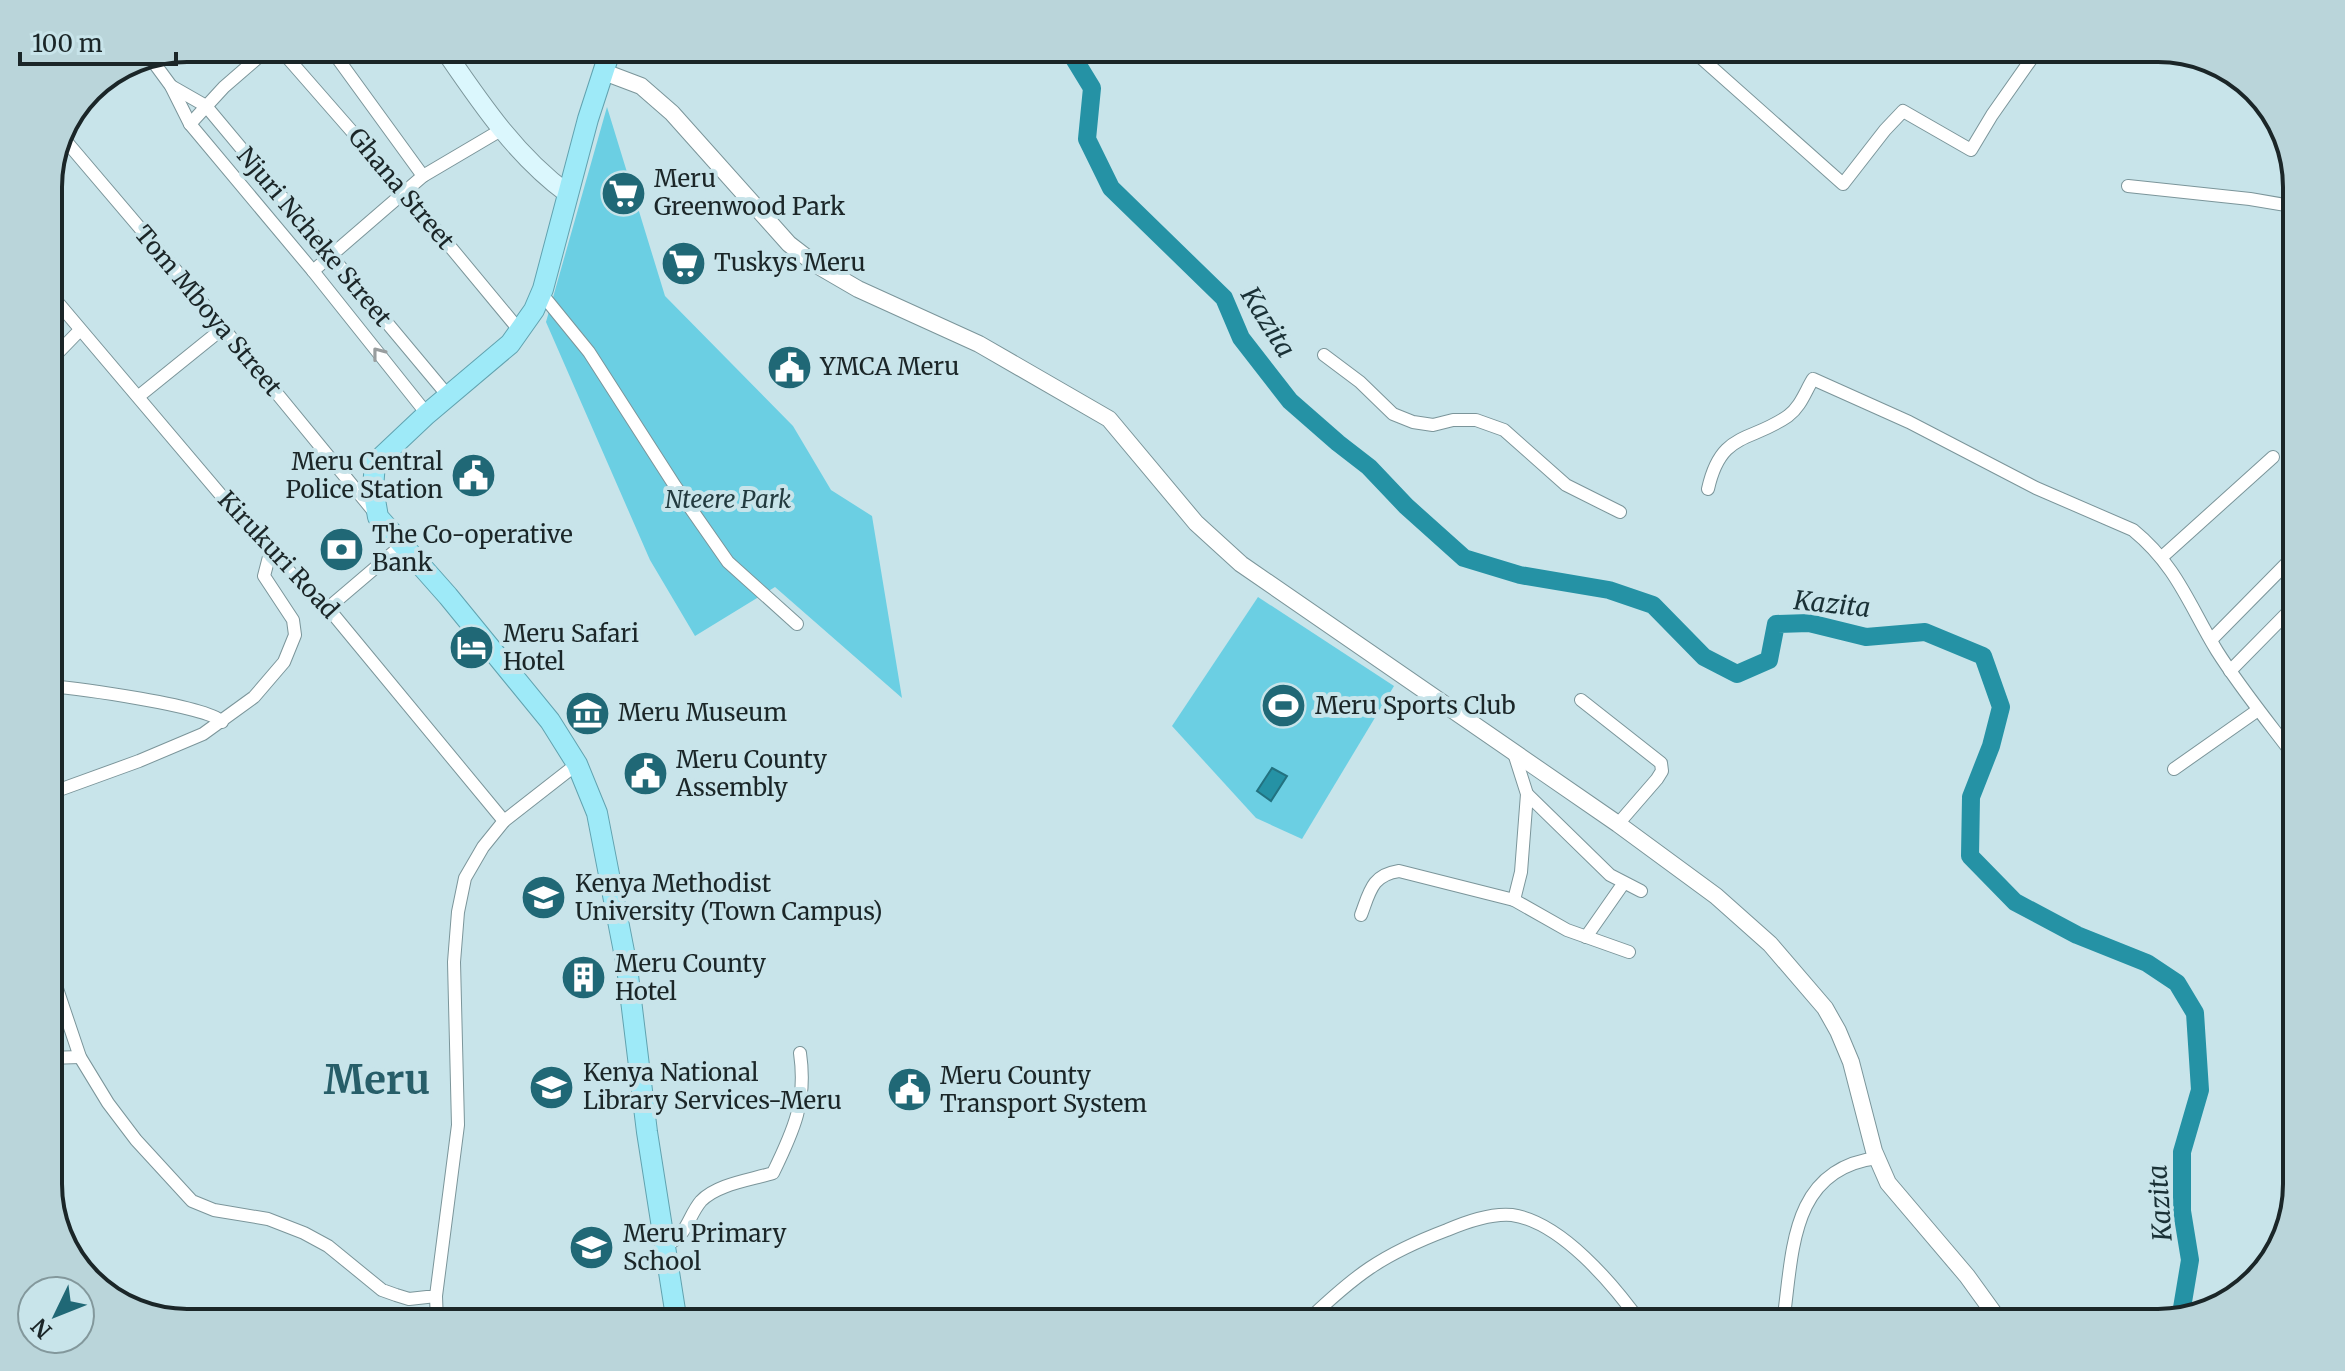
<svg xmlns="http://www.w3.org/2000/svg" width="2345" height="1371" viewBox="0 0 2345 1371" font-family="Merriweather,serif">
  <rect width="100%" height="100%" fill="#c8e4ea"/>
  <!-- green -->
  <g fill="#6bcfe3">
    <polygon points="607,107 665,296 793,426 831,490 872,516 902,698 775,587 695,636 650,560 546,322"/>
    <polygon points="1258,597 1394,686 1302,839 1256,818 1172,726"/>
  </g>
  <!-- water -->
  <polygon fill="#2592a5" stroke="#227280" stroke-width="2" points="1272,768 1287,776 1271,801 1257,791"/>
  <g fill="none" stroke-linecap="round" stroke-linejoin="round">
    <!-- river -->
    <polyline stroke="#2592a5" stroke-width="18" points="1063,48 1070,52 1092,88 1087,139 1111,188 1224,298 1241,338 1290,401 1338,443 1369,467 1406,506 1464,558 1520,575 1609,590 1653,605 1704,657 1737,674 1769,660 1776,624 1809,623 1866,637 1925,632 1983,656 2001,707 1991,746 1971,797 1970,856 2015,902 2077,935 2147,963 2177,983 2195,1013 2200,1090 2182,1152 2182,1211 2190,1260 2182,1308 2186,1316"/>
    <defs>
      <g id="minor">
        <polyline points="279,48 404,191 520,331"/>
        <polyline points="330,48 423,176"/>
        <polyline points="1690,48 1843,184 1885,130 1903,111 1971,150 1992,115 2039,48"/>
        <polyline points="149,56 171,86 190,124 313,271 427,414"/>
        <polyline points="171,86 206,106 449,397"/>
        <polyline points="190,124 224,87 269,48"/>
        <polyline points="65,140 179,274 375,513"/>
        <polyline points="2128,186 2250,199 2297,207"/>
        <polyline points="313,271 423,176 501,130"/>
        <polyline points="48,291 270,553 328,608 504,821"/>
        <polyline points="541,293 589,352 675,486 728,562 797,624"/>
        <polyline points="1324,355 1360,382 1393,414 1413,422 1433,425 1453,420 1476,420 1504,430 1566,485 1620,512"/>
        <polyline points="48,363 80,330"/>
        <polyline points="139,396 222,329"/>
        <path d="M1708,489C1721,431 1749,443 1788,416C1801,406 1805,392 1813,379L1909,422L2036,488L2133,530C2177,566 2189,605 2217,651C2241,689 2270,724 2297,760"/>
        <polyline points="2162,557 2273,457"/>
        <polyline points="328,608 402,545"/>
        <polyline points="2211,640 2286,564"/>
        <polyline points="2230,671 2297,603"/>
        <path d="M48,686C75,688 210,706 222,722"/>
        <polyline points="1581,700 1661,763 1662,771 1657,779 1618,824"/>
        <polyline points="1513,750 1527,794 1521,872 1514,900 1567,930 1629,952"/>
        <polyline points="2174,769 2258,710"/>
        <polyline points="48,794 139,761 203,734 254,697 284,662 295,635 293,620 264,576 270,553"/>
        <polyline points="1527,794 1610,875 1641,891"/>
        <path d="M1361,915C1370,891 1372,875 1399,871L1514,900"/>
        <polyline points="1586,937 1623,884"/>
        <polyline points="48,962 80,1057 108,1103 136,1140 192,1201 214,1210 268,1219 304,1233 328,1246 382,1290 396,1295 409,1299 436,1296 458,1125 454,962 458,912 465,878 483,847 504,821 577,764"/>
        <polyline points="48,1058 80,1057"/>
        <path d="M666,1245C687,1237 688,1216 701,1201C717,1184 751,1180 773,1173C794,1130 807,1101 800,1053"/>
        <polyline points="436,1296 437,1323"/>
        <path d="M1305,1323C1355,1275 1381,1255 1447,1230C1466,1222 1490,1213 1512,1215C1561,1222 1613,1284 1641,1323"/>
        <path d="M1783,1323C1793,1254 1789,1169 1877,1158"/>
      </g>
      <polyline id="tertiary" points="604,72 641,86 672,113 789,244 815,264 858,289 979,344 1109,419 1196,523 1241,564 1618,824 1716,896 1770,944 1825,1008 1838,1031 1851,1062 1874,1151 1888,1183 1967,1276 2001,1323"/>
      <path id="secondary" d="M443,48C480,102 515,155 568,194"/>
      <polyline id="trunk" points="611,48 588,119 543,289 534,310 510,344 427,414 375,463 373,488 378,517 448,596 550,721 577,764 597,813 627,967 647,1132 677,1323"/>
    </defs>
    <!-- minor casing -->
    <use href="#minor" stroke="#7b959a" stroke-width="14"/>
    <!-- tertiary casing -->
    <use href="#tertiary" stroke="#7b959a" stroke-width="18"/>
    <!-- secondary casing -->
    <use href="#secondary" stroke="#7b959a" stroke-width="20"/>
    <!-- trunk casing -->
    <use href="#trunk" stroke="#61a2af" stroke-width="22"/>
    <!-- minor -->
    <use href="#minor" stroke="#fff" stroke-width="12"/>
    <!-- tertiary -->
    <use href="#tertiary" stroke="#fff" stroke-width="16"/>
    <!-- secondary -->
    <use href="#secondary" stroke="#dbf7fd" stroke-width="18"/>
    <!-- trunk -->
    <use href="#trunk" stroke="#9eeaf8" stroke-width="20"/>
  </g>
  <!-- one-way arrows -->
  <defs><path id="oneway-chevron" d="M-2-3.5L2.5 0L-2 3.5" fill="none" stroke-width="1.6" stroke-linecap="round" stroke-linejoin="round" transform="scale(2)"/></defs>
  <use stroke="#989d9e" href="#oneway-chevron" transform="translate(378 353) rotate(-128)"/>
  <!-- icons -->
  <defs>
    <symbol id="supermarket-disc" viewBox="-11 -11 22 22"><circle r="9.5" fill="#206876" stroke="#c8e4ea"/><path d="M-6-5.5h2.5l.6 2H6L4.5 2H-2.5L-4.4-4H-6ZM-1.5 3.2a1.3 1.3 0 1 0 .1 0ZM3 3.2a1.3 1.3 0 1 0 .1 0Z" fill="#fff"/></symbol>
    <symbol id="civic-disc" viewBox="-11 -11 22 22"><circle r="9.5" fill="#206876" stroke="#c8e4ea"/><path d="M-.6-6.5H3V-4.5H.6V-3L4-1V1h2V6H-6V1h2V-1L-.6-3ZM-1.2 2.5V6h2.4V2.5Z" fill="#fff"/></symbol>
    <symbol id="bank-disc" viewBox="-11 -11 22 22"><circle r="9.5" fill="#206876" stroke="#c8e4ea"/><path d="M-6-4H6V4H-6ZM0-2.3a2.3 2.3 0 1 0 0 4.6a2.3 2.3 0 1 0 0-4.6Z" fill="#fff"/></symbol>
    <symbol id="hotel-disc" viewBox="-11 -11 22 22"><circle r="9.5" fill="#206876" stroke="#c8e4ea"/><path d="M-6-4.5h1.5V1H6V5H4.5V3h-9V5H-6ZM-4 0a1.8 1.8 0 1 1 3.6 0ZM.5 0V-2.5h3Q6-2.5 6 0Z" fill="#fff"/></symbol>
    <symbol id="stadium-disc" viewBox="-11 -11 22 22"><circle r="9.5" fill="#206876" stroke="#c8e4ea"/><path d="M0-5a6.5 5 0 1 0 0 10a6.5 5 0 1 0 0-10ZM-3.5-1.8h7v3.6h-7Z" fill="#fff"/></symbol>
    <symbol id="museum-disc" viewBox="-11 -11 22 22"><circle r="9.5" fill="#206876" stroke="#c8e4ea"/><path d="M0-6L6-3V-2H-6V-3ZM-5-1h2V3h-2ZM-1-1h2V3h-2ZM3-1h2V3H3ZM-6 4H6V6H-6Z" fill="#fff"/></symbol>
    <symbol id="university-disc" viewBox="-11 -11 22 22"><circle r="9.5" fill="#206876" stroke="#c8e4ea"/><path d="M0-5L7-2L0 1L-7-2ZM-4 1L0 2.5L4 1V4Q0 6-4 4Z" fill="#fff"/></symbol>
    <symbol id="building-disc" viewBox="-11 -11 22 22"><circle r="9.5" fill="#206876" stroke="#c8e4ea"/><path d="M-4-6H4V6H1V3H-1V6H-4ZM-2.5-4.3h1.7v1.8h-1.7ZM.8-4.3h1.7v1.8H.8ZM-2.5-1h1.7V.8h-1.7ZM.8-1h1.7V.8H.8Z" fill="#fff"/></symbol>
    <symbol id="school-disc" viewBox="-11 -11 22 22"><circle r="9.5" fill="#206876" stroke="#c8e4ea"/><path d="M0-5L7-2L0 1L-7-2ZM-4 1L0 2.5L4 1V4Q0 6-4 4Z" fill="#fff"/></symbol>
  </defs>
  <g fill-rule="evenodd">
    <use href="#supermarket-disc" x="598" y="168" width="51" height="51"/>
    <use href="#supermarket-disc" x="658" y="238" width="51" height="51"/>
    <use href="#civic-disc" x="764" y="342" width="51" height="51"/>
    <use href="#civic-disc" x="448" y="450" width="51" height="51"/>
    <use href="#bank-disc" x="316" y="524" width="51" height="51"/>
    <use href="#hotel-disc" x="446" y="622" width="51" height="51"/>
    <use href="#stadium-disc" x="1258" y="680" width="51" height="51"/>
    <use href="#museum-disc" x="562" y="688" width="51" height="51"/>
    <use href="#civic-disc" x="620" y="748" width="51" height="51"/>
    <use href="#university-disc" x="518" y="872" width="51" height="51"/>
    <use href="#building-disc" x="558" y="952" width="51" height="51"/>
    <use href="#university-disc" x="526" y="1062" width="51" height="51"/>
    <use href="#civic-disc" x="884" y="1064" width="51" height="51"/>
    <use href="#school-disc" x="566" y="1222" width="51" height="51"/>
  </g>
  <g text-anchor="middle" stroke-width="8" stroke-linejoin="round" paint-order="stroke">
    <!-- poi labels -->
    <g font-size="24" fill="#1b2628" stroke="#c8e4ea" text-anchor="start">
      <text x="654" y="187">Meru<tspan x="654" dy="28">Greenwood Park</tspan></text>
      <text x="714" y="271">Tuskys Meru</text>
      <text x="820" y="375">YMCA Meru</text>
      <text x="443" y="470" text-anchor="end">Meru Central<tspan x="443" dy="28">Police Station</tspan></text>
      <text x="372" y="543">The Co-operative<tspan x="372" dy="28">Bank</tspan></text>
      <text x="503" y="642">Meru Safari<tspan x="503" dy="28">Hotel</tspan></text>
      <text x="1315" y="714">Meru Sports Club</text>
      <text x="618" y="721">Meru Museum</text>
      <text x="676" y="768">Meru County<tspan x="676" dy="28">Assembly</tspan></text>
      <text x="575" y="892">Kenya Methodist<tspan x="575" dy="28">University (Town Campus)</tspan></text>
      <text x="615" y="972">Meru County<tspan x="615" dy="28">Hotel</tspan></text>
      <text x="583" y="1081">Kenya National<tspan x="583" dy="28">Library Services-Meru</tspan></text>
      <text x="940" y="1084">Meru County<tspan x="940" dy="28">Transport System</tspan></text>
      <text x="623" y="1242">Meru Primary<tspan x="623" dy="28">School</tspan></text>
    </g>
    <!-- street labels -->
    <g font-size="24" fill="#1b2628" stroke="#c8e4ea">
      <text transform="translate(401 189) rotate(50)" y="8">Ghana Street</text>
      <text transform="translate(314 237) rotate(50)" y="8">Njuri Ncheke Street</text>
      <text transform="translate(208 311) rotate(50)" y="8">Tom Mboya Street</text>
      <text transform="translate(278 555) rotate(47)" y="8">Kirukuri Road</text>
    </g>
    <!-- park labels -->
    <g font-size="24" font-style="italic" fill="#223a3f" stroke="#c8e4ea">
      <text x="728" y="508">Nteere Park</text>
    </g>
    <!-- water labels -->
    <g font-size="26" font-style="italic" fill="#1a3136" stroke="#c8e4ea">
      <text transform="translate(1268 322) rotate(58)" y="9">Kazita</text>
      <text transform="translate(1832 604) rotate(6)" y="9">Kazita</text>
      <text transform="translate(2160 1203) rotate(-94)" y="9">Kazita</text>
    </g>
    <!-- town labels -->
    <g font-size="40" font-weight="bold" fill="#275e69" stroke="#c8e4ea">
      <text x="377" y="1094">Meru</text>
    </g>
  </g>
  <!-- crop -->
  <path d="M0 0H2345V1371H0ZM187 62H2158A125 125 0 0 1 2283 187V1184A125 125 0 0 1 2158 1309H187A125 125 0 0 1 62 1184V187A125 125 0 0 1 187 62Z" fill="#bad5da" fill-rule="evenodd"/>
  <path fill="none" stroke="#1b2628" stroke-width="4" d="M187 62H2158A125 125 0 0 1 2283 187V1184A125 125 0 0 1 2158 1309H187A125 125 0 0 1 62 1184V187A125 125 0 0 1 187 62Z"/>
  <!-- north arrow -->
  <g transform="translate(56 1315) rotate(227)"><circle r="38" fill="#c8e4ea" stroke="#83989c" stroke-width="2"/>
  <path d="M0-6L14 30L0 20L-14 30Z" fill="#206876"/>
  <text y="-12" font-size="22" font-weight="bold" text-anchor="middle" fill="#1b2628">N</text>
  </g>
  <!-- scale -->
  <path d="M20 52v12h156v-12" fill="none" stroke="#1b2628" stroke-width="4"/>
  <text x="32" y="52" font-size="24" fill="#1b2628" stroke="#c8e4ea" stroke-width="6" paint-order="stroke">100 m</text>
</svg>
